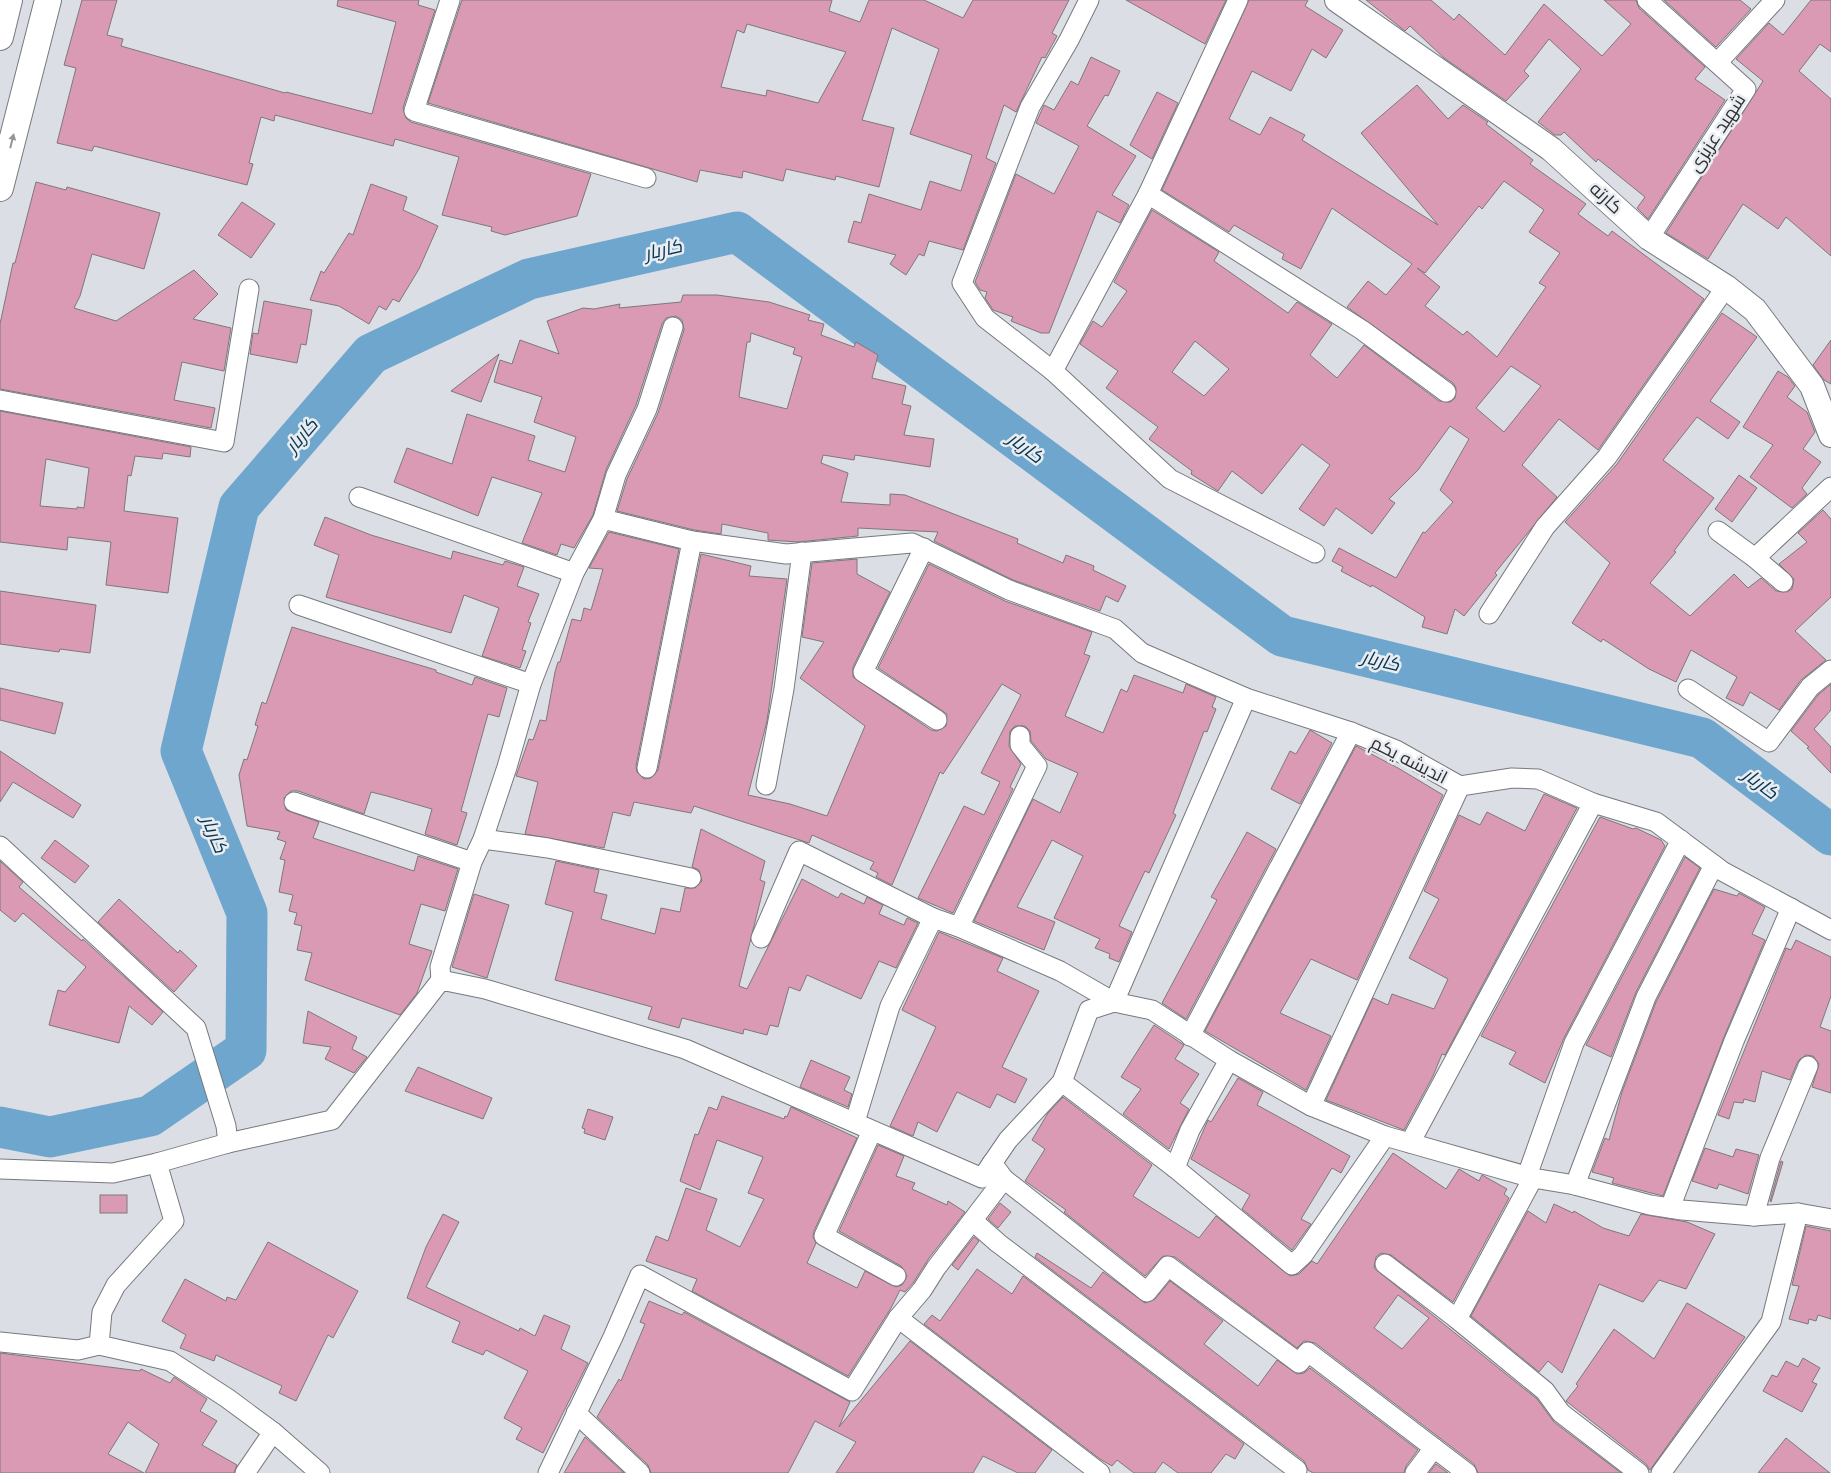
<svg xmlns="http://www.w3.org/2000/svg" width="1831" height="1473" viewBox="0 0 1831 1473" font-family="'Noto Sans',Cairo,sans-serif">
  <rect width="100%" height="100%" fill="#dbdee4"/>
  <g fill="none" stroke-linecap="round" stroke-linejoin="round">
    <!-- river -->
    <polyline stroke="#6ea6cd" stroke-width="41" points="0,1127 50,1137 150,1116 246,1050 247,913 181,751 239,507 371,354 529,279 737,232 1282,636 1702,738 1831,835"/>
  </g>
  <!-- building -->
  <g fill="#da9ab3" stroke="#7e787a" fill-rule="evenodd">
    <polygon points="82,0 117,0 107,35 123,39 121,46 285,93 286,92 372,114 396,22 337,6 338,0 419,0 418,5 435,10 403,108 406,118 411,122 591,174 577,216 505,235 491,231 492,227 442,215 459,157 395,139 393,146 275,115 274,121 261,117 249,163 253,164 247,185 94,146 92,151 57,143 76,68 64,65"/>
    <path d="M462,0H832L829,11L860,22L869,0H924L963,18L973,0H1069L1052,33L1057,36L1045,58L1042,57L1016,112L1004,105L986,158L996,163L963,250L929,241L924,256L919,254L906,275L890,264L896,255L848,242L854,221L861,223L869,194L921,210L930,181L961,191L972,155L910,134L939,49L892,28L862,120L894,128L879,187L836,176L835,180L786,169L783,181L743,171L742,178L700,170L697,182L428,103ZM747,24L846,52L818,103L767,90L766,96L721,87L737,30L744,33Z"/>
    <polygon points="1126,0 1226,0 1205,44"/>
    <path d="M1249,0H1308L1305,6L1343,30L1326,58L1312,49L1291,91L1252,71L1229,119L1260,135L1270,117L1305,135L1302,140L1438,225L1361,133L1417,85L1448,119L1463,105L1488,122L1486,124L1533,160L1530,164L1586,204L1578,214L1608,236L1612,231L1704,299L1598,450L1559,419L1522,465L1557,497L1495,573L1497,575L1464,616L1455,609L1447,634L1422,627L1425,617L1372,585L1371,587L1341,571L1343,567L1332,561L1339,548L1396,578L1423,532L1425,533L1453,502L1440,490L1469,439L1450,426L1418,470L1389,499L1395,503L1372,534L1336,508L1324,526L1299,509L1330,465L1302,444L1262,494L1232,471L1218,491L1191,474L1192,471L1149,439L1158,427L1106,388L1118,371L1080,344L1093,321L1102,327L1127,291L1114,282L1152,210L1219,252L1214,261L1288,313L1297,302L1332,324L1310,355L1337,378L1364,345L1439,401L1450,402L1455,398L1456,388L1453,383L1347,307L1368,281L1386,295L1412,264L1332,208L1301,269L1282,259L1284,254L1234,225L1229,232L1162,190ZM1504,181L1544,210L1529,232L1560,253L1539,283L1546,287L1497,357L1467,331L1463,335L1425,306L1440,287L1417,268L1425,273L1479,206L1482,209ZM1195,341L1229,369L1204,396L1172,372ZM1511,366L1541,386L1504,432L1476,408Z"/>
    <polygon points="1366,0 1431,0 1454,20 1459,14 1505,55 1544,4 1602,56 1631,24 1604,0 1636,0 1639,8 1705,67 1695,79 1725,100 1648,219 1637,208 1645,197 1598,159 1596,162 1564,132 1561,135 1555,135 1538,122 1581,69 1549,39 1524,71 1529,76 1506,101 1444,58 1410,26 1405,31"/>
    <polygon points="1664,0 1740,0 1751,9 1716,47"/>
    <polygon points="1811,0 1831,0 1831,52 1820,44 1799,71 1831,99 1831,256 1786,217 1778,229 1743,204 1708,259 1666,233 1763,81 1736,59 1769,23 1783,35"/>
    <polygon points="1091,57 1120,71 1108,96 1105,95 1087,126 1136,156 1112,195 1129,205 1120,223 1097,211 1049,333 1041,333 1011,321 1013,317 993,310 985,298 987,292 980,290 975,282 1016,174 1054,194 1079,146 1036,123 1044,105 1054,110 1071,81 1078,85"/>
    <polygon points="1157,92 1178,103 1152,159 1130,145"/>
    <polygon points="36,182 66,190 67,187 160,213 144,269 92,254 80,296 74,308 116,321 194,270 218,294 193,319 231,328 224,371 182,362 174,400 215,408 211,428 0,389 0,324 13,263 15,263"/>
    <polygon points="371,184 407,197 403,210 438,226 419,269 399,302 393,299 386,310 379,306 369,324 339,306 310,300 321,271 324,273 349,233 353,235"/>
    <polygon points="242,202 275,224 251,258 218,235"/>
    <path d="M683,295H717L769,302L810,315L808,320L824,324L821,335L854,347L856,342L878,355L872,378L906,386L902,404L911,406L904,435L934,439L930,467L855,455L854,460L823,455L821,463L848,473L841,502L890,505V494L905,495L1018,539L1017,543L1063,563L1066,555L1094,566L1093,570L1126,586L1118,602L1106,596L1100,611L1013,580L934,541L938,532L858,528V536L798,542L768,540V533L722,524L721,534L694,530L617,511L627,479L658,413L684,330L682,320L676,316L666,318L662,324L636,405L606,470L593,515L574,548L561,544L557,555L522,543L542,493L492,477L478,516L394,482L407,448L452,464L467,414L535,436L528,460L565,472L576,437L534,422L542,397L494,382L500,360L512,364L520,340L559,354L547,321L583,308L594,309L620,304L619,308L681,302ZM751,333L795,348L793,354L802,357L787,409L739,397L747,342H750Z"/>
    <polygon points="264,301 312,310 306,345 301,344 297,363 250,354 253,333 258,334"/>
    <polygon points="1722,313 1757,337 1710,401 1740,422 1728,439 1697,417 1663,460 1714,498 1674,551 1676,552 1650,583 1690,616 1734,574 1748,588 1761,578 1776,591 1787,592 1792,589 1794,579 1779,564 1807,542 1798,533 1823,510 1831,519 1831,597 1795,631 1826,660 1801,680 1779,710 1750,692 1743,706 1726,698 1737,677 1691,650 1676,682 1649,669 1603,639 1601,642 1572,623 1610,563 1565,522 1617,464"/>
    <polygon points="1831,340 1831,384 1824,380 1813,365"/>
    <polygon points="499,354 481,402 451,391"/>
    <polygon points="1778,371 1788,377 1795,386 1787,397 1807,412 1815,432 1803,449 1821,462 1802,488 1807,494 1792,508 1750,477 1773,445 1743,427"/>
    <path d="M0,411L191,447L190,457L163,453L162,459L135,456L131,476L128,475L124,511L178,518L168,593L106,585L111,542L68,537L67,550L0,542ZM46,459L89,468L84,508L77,507V509L40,506Z"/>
    <polygon points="1739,475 1757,488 1732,522 1715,509"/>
    <polygon points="325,517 371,535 451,559 453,551 503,565 505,561 524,567 517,586 539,594 528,622 531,623 522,650 526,651 520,668 482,656 499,608 464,595 451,633 326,597 339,555 314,545"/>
    <polygon points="609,532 679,549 636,766 637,772 644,779 651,778 658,770 701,554 751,566 749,576 787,579 767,721 748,795 790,804 827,816 865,726 800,678 824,642 802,637 812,563 857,559 857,574 890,592 853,667 853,677 931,730 937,731 946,726 947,714 878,668 929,564 1005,601 1092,632 1084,654 1090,656 1065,716 1103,733 1121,689 1127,692 1134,675 1183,693 1186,684 1216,697 1212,707 1216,709 1207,732 1204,731 1173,813 1176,815 1149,873 1145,871 1119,926 1132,932 1119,962 1109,958 1110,954 1095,948 1100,939 1054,918 1083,856 1052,840 1017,907 1055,922 1044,950 974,921 1033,799 1060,813 1078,773 1046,759 1031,741 1030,731 1025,726 1015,726 1010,731 1009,746 1021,764 1010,787 1013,789 953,913 918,898 964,806 984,815 1000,782 981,773 1021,695 1002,684 943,774 940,772 892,885 876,877 878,873 870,869 874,862 812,835 809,843 694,806 691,813 634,802 630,816 613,812 604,848 525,834 538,782 516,776 529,739 533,740 540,720 546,721 555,672 558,662 560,662 572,619 581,621 584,608 591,610 603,569 589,568"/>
    <polygon points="0,591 96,605 90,653 60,649 59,652 0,644"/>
    <polygon points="292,627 436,670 436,672 472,685 475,677 507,688 499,717 488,714 461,811 467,813 457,845 425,834 432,809 387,796 371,792 364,814 298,791 291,791 284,798 286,810 319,822 313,838 414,871 418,856 458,869 445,911 421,904 409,944 432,951 417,993 400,1015 305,980 312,953 297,950 302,926 294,924 297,913 289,911 293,895 279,892 285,860 280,859 286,842 277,839 280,832 247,826 239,775 244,759 247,760 258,726 255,725 262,702 266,704"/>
    <polygon points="1831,684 1831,710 1814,729 1831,747 1831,773 1807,748 1809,747 1791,731 1818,695"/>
    <polygon points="0,688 63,703 55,734 0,720"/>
    <polygon points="1310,730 1332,743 1300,804 1271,789 1290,751 1296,754"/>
    <polygon points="1356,746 1398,768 1443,795 1357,980 1311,959 1280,1013 1331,1036 1306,1090 1205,1031"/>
    <polygon points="0,751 81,805 73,818 13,782 0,802"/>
    <polygon points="1544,794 1577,808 1445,1055 1442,1054 1433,1076 1404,1130 1326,1100 1373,998 1388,1005 1392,994 1434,1009 1448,979 1409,958 1439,899 1424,891 1459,815 1480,825 1487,812 1525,831"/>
    <polygon points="1600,817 1633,829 1636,828 1661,840 1665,846 1564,1038 1545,1083 1509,1064 1516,1052 1481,1036"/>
    <polygon points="701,829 765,861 760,880 765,882 739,986 747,989 802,879 838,898 841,893 864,904 867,897 883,905 879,914 904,925 907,918 918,923 896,968 879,961 861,999 807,975 800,991 789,987 778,1027 770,1025 767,1035 744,1029 743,1034 682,1018 679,1028 648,1019 652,1007 555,980 573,912 545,904 556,861 599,870 594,892 607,895 601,919 655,934 661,908 680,912 685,888 695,888 702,881 699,870 692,867"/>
    <polygon points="1247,832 1276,849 1186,1019 1162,1003 1217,900 1211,897"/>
    <polygon points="55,840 89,866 75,883 41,858"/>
    <polygon points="1685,857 1700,868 1636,992 1611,1057 1586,1045"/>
    <polygon points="0,861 23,882 19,887 82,941 83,939 163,1012 152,1025 129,1006 119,1043 49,1025 58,990 65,992 86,967 23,913 15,922 0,910"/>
    <polygon points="1714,889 1737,896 1739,893 1765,907 1752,934 1765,940 1724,1037 1663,1196 1612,1183 1614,1178 1592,1172 1605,1138 1609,1140 1622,1092 1656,1002"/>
    <polygon points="474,894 509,905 487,978 452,967"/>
    <polygon points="119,899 178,953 180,950 197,966 174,992 98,922"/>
    <polygon points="939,932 1003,958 997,971 1039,991 1002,1067 1027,1079 1015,1103 997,1094 990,1108 957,1092 937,1132 918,1122 913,1136 890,1126 936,1027 902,1010"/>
    <polygon points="1796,940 1831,957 1831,996 1820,1027 1831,1031 1831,1093 1812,1087 1819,1064 1813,1056 1806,1055 1798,1061 1790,1080 1762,1071 1755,1102 1744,1099 1743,1103 1734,1102 1729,1119 1718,1115 1786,948 1791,950"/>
    <polygon points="308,1011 357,1037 352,1049 367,1057 354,1073 325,1059 331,1047 303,1043"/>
    <polygon points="1154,1025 1184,1045 1175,1059 1199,1074 1180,1103 1189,1109 1169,1149 1123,1114 1141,1089 1121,1077"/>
    <polygon points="811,1060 850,1077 844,1090 852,1094 848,1107 800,1087"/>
    <polygon points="418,1067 492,1098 483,1119 405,1091"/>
    <polygon points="1238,1078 1263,1092 1257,1105 1350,1156 1341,1173 1332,1168 1301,1219 1311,1224 1292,1250 1242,1209 1250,1195 1191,1159 1208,1120 1211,1122"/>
    <polygon points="722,1096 784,1119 785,1116 787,1117 791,1107 857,1138 814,1231 813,1237 816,1243 807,1263 857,1288 865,1271 896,1287 902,1285 907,1276 901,1266 839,1231 878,1145 904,1156 896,1176 915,1183 912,1189 947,1205 948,1201 965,1212 929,1258 913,1283 905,1292 900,1290 891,1308 848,1376 692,1291 697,1279 646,1261 656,1236 668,1241 686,1188 717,1199 706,1230 740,1247 764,1199 748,1193 763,1157 717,1140 700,1190 680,1181 695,1134 698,1135 709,1107 717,1110"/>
    <path d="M1063,1097L1152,1165L1133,1196L1199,1238L1216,1216L1290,1276L1299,1274L1312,1261L1317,1264L1393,1153L1446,1189L1459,1169L1479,1181L1482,1175L1507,1189L1504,1194L1509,1198L1453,1302L1391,1255L1381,1253L1376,1257L1374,1268L1537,1399L1554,1422L1621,1473H1478L1474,1464L1315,1343L1304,1341L1297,1348L1175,1257L1163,1256L1145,1276L1064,1212L1066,1210L1025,1181L1045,1149L1032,1140L1048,1113ZM1398,1295L1429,1318L1402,1349L1374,1328Z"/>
    <polygon points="588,1109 613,1117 605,1140 584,1133 585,1129 582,1128"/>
    <polygon points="1705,1148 1733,1157 1736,1149 1759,1155 1748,1194 1719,1184 1717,1189 1692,1181"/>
    <polygon points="1781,1161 1783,1162 1771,1202 1770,1201"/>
    <rect x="100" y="1195" width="27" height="18"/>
    <polygon points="1000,1203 1011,1212 998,1228 988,1219"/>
    <polygon points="1554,1204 1573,1213 1574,1211 1603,1228 1629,1236 1641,1214 1687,1222 1715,1234 1686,1289 1659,1280 1643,1302 1599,1284 1562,1373 1548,1361 1539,1372 1471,1316 1528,1211 1546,1223"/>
    <polygon points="443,1214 459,1222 426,1287 519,1331 520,1328 535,1336 544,1315 570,1326 561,1349 588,1363 543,1453 516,1439 522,1428 504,1418 528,1371 486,1350 483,1355 452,1342 460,1322 407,1298 426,1247"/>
    <polygon points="1806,1226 1831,1231 1831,1319 1818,1315 1816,1321 1809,1319 1808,1324 1789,1319 1799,1286 1792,1285"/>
    <polygon points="974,1237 979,1241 958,1270 952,1265"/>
    <polygon points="268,1242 358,1291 333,1338 328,1335 296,1401 279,1393 282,1386 216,1355 214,1361 180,1348 186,1335 162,1321 185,1279 226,1301 227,1297 236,1300"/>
    <polygon points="1037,1253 1091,1288 1103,1272 1145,1303 1155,1299 1170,1281 1223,1321 1204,1344 1258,1386 1277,1360 1297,1374 1304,1373 1310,1368 1418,1450 1406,1466 1404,1473 1313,1473 1308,1470 1304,1461 1035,1257"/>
    <polygon points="977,1269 1012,1294 1023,1276 1244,1444 1235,1459 1226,1454 1211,1473 1178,1473 1163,1462 1155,1473 1134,1473 1117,1460 1112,1466 1100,1459 924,1324 932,1315 940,1321"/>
    <polygon points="649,1301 682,1315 684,1312 850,1402 839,1427 910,1341 1052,1450 1035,1473 1018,1473 983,1456 973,1473 836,1473 856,1442 815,1421 788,1473 651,1473 648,1465 597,1417 619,1379 621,1381 645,1324 640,1322"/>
    <polygon points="1687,1303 1745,1337 1650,1470 1646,1464 1566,1401 1578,1386 1576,1384 1614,1329 1654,1359"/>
    <polygon points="0,1353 140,1371 141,1369 170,1383 174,1377 207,1399 200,1411 217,1421 202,1445 237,1465 234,1473 145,1473 159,1444 128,1422 108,1454 144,1473 0,1473"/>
    <polygon points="1803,1358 1820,1368 1812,1382 1817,1384 1802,1412 1763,1391 1772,1375 1777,1377 1786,1361 1798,1367"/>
    <polygon points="585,1437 624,1473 564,1473"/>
    <polygon points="1786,1438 1830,1473 1758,1473"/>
    <polygon points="1436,1464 1448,1473 1429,1473"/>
  </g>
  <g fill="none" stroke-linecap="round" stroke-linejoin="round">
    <defs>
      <g id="minor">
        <polyline points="450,0 414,111 646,178"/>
        <polyline points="1089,0 1069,40 1030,107 962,283 985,318 1053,371 1170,479 1315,553"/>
        <polyline points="1647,0 1746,89 1649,238"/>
        <polyline points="1718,62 1775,0"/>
        <polyline points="1148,194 1362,330 1446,392"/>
        <polyline points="1053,371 1148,194 1238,0"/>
        <polyline points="0,400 224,442 249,289"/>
        <polyline points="359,497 574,573"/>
        <polyline points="603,519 616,475 647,409 673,327"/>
        <polyline points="1718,531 1755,558 1783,582"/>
        <polyline points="924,548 863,672 937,720"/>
        <polyline points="1755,558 1831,487"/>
        <polyline points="299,605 531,684"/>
        <polyline points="1489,614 1545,527 1607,457 1726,287"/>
        <polyline points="1688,689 1769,742 1810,687 1831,670"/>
        <polyline points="647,768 692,541"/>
        <polyline points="766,785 784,689 802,552"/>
        <polyline points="294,802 472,862"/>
        <polyline points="483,839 548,848 691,878"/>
        <polyline points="0,846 196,1028 226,1126 228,1143"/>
        <polyline points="959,927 1037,766 1020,745 1020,736"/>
        <polyline points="761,938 799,851 933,918 959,927 1060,971 1114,1002 1246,698"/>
        <polyline points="441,980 440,967 472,862 483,839 507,767 531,684 574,573 603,519 692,541 786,554 912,543 1009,590 1115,629 1142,653 1246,698 1351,732 1396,750 1460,786 1512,778 1538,779 1593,803 1656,822 1722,871 1831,930"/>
        <polyline points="1190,1036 1351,732"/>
        <polyline points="1062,1082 1175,1168 1292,1265 1303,1255 1385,1136"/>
        <polyline points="1311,1106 1460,786"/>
        <polyline points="855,1122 890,1006 933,918"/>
        <polyline points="872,1131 824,1236 896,1276"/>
        <polyline points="1410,1143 1593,803"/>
        <polyline points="157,1163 228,1143 332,1120 441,980 485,989 685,1049 982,1178 1008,1140 1062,1082 1089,1010 1114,1002 1152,1010 1229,1060 1311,1106 1385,1136 1533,1178 1575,1185 1650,1205 1682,1210 1754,1216 1798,1213 1831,1219"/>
        <polyline points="1175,1168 1190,1130 1229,1060"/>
        <polyline points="0,1169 113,1173 157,1163 174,1221 116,1285 102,1312 99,1345 170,1361 227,1398 273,1432 320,1473"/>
        <polyline points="1527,1176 1574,1043 1681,840"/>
        <polyline points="1004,1179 1147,1292 1168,1266 1299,1363 1308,1352 1467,1473"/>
        <polyline points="1575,1185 1646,997 1714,865"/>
        <polyline points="1670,1208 1734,1041 1791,908"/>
        <polyline points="1754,1216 1770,1158 1808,1066"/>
        <polyline points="973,1221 998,1243 1297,1470"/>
        <polyline points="1385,1264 1457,1319 1545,1391 1561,1413 1639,1473"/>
        <polyline points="898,1318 1100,1473"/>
        <polyline points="1457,1319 1533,1178"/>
        <polyline points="0,1342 78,1350 99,1345"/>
        <polyline points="576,1413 640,1473"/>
        <polyline points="245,1473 273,1432"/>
        <polyline points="548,1473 613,1337 640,1275 852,1391 898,1318 922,1290 936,1268 1004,1179 992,1163"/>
        <polyline points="1415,1473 1434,1448"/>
        <polyline points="1661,1473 1771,1322 1798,1213"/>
      </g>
      <polyline id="tertiary" points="1337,0 1551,149 1649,238 1726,287 1755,310 1812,386 1831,435"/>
      <g id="secondary">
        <polyline points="0,37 9,0"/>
        <polyline points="0,188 48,0"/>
      </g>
    </defs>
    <!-- minor casing -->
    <use href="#minor" stroke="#76797e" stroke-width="21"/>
    <!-- tertiary casing -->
    <use href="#tertiary" stroke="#76797e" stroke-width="26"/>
    <!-- secondary casing -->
    <use href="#secondary" stroke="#76797e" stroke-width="28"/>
    <!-- minor -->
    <use href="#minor" stroke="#fff" stroke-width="19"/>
    <!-- tertiary -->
    <use href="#tertiary" stroke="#fff" stroke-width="24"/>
    <!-- secondary -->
    <use href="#secondary" stroke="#fff" stroke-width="26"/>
  </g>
  <!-- one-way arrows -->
  <defs><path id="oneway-solid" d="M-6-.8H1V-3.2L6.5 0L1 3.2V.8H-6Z" transform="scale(1.25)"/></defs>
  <use fill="#969698" href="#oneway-solid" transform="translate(12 141) rotate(-76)"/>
  <g text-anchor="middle" stroke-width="5" stroke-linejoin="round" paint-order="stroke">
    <!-- street labels -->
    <g font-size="18" fill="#2d2e30" stroke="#e9ecf1">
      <text transform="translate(1717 133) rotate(-57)" y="6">شهید عزیزی</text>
      <text transform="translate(1606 198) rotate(43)" y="6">کارته</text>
      <text transform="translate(1409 760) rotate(27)" y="6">اندیشه یکم</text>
    </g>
    <!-- water labels -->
    <g font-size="19" font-style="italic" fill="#073651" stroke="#e9ecf1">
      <text transform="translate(663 249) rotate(-13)" y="7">کاربار</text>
      <text transform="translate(301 435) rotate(-49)" y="7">کاربار</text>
      <text transform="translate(1026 447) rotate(37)" y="7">کاربار</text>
      <text transform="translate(1381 660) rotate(14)" y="7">کاربار</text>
      <text transform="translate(1761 783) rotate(37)" y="7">کاربار</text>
      <text transform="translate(215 834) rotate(68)" y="7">کاربار</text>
    </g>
  </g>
</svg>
